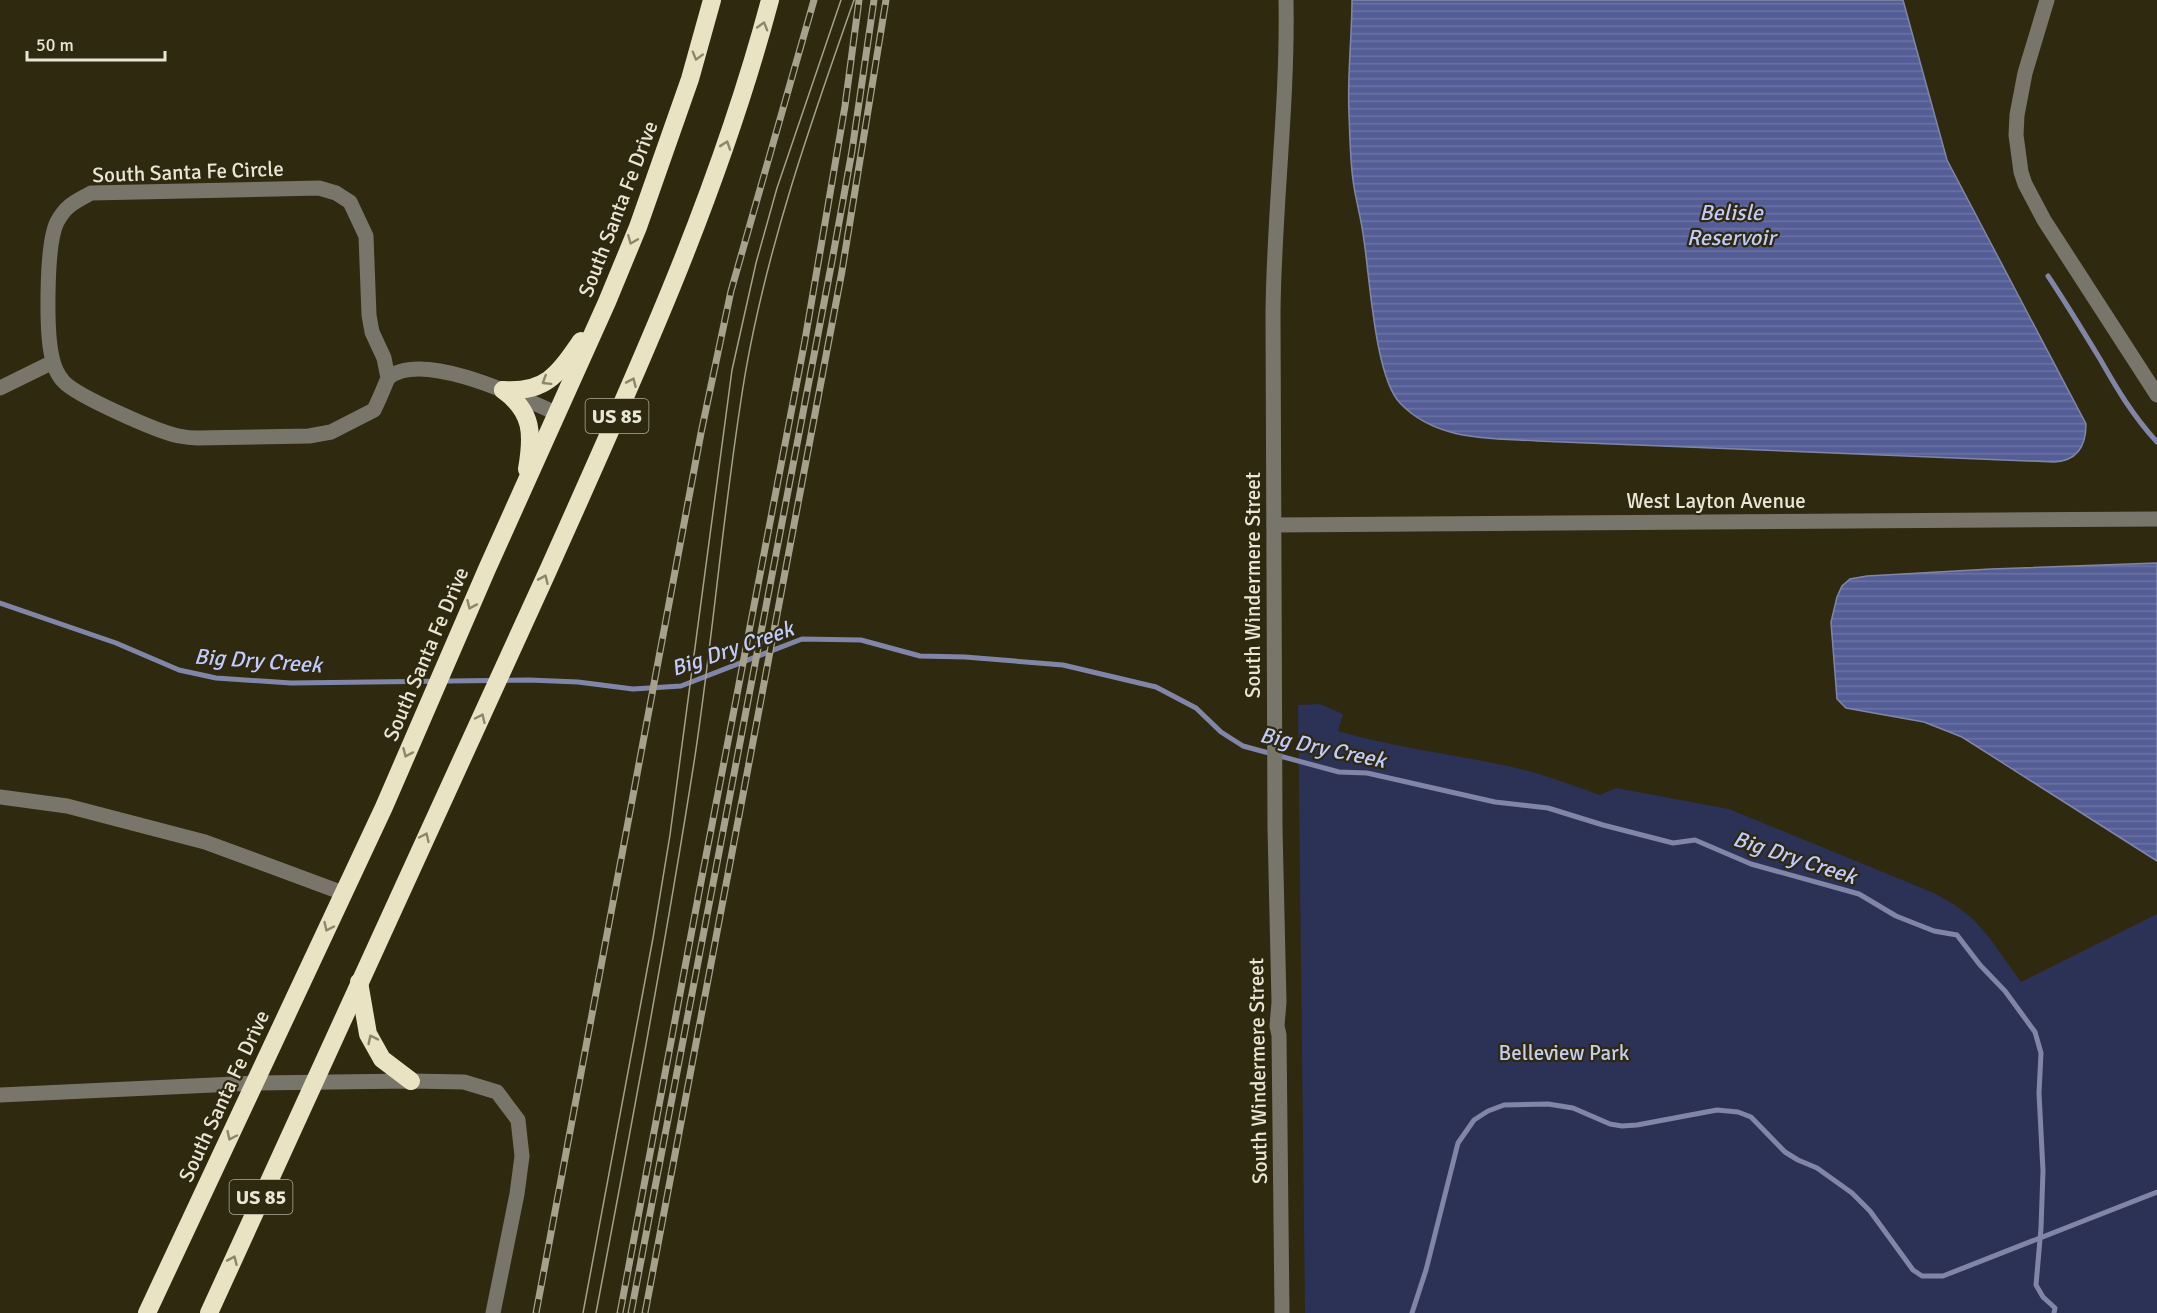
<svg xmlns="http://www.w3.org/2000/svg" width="2157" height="1313" viewBox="0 0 2157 1313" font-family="Signika,sans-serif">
  <defs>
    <pattern id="water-rules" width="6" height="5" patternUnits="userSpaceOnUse" patternTransform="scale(1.5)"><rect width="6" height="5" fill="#545d95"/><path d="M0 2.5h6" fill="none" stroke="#6d74a3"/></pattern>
  </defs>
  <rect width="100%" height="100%" fill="#2e290f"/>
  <!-- park -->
  <path fill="#2c3156" d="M1320,704L1343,714L1338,731C1399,749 1463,755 1525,770C1550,777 1575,786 1600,795L1616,788L1729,809L1934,893L1955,905L1973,919L1989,937L2021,982L2157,914V1313H1305L1298,705Z"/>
  <!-- water -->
  <g fill="url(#water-rules)" stroke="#8186a8" stroke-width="1.5">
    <path d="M1352,0H1903L1947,160L2086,424C2086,446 2077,461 2054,462L1537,441C1489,438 1436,441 1400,403C1375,377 1370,279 1364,241C1362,222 1357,205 1354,187C1350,163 1350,138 1349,114C1347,76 1352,38 1352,0Z"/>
    <polygon points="2157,563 2157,861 1962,737 1924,722 1846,708 1837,699 1831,622 1837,597 1842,586 1850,579 1867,576 1991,569"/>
  </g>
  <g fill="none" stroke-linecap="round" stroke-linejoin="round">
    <!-- stream -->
    <g stroke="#8186a8" stroke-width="5">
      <path d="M2048,276C2066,303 2083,331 2100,359C2117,389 2133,416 2157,442"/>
      <polyline points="0,603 116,643 179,670 216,678 291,683 529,680 578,682 633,689 681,686 802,639 861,640 920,656 965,657 1063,665 1156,687 1196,708 1221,732 1243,746 1339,772 1367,773 1495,802 1548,808 1603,825 1673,843 1695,840 1751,864 1859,894 1896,916 1934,931 1957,935 1980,965 2005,991 2035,1032 2041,1053 2039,1093 2043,1171 2041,1228 2036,1285 2043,1297 2055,1308 2054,1313"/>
      <polyline points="1412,1313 1426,1270 1458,1143 1474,1120 1488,1111 1504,1105 1548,1104 1573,1108 1610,1124 1622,1126 1637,1125 1717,1110 1738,1112 1751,1117 1785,1152 1798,1160 1817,1168 1852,1193 1870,1211 1913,1270 1922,1276 1943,1276 2157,1192"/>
    </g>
    <!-- minor -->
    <g stroke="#78766a" stroke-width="15">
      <polyline points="2047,0 2025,73 2017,115 2016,135 2021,172 2025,184 2044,220 2157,395"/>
      <path d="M319,188L336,193L350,202L366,236L369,315L372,332L384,358L388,378L380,397L374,410L331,432L309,436L197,438C191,438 184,437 179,436C158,432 77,396 64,382C58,376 53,365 52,357C46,332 46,244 57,222C66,205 75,202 91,193Z"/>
      <path d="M388,378C422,349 522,398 558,414"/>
      <polyline points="0,388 53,362"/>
      <polyline points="1274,525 2157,519"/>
      <polyline points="0,797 67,806 205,842 343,893"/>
      <polyline points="0,1095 256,1083 411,1081 464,1082 497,1092 518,1120 522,1156 517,1194 493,1313"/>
      <path d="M1282,1313L1279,1035L1277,1026L1279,1002L1275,828L1273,313C1274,208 1288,104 1286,0"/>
    </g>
    <!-- highway -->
    <g stroke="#e9e3c4" stroke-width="18">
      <path d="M503,390C546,393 558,374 581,341"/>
      <path d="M503,390C533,412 533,434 527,469"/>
      <polyline points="359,982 368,1034 382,1059 411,1081"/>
      <polyline points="147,1313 384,807 487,569 607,302 638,227 690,79 712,0"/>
      <path d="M209,1313C320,1066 435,822 546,575C630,387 717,200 770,0"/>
    </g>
    <!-- tram -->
    <g stroke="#a5a18d" stroke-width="1.5">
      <polyline points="583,1313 653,938 670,835 732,370 756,263 777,188 841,0"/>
      <path d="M596,1313C631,1128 666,942 695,756C714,629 724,501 745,375C767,247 811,122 854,0"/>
    </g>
    <defs>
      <g id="rail">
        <polyline points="536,1313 701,433 731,291 814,0"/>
        <polyline points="620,1313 701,882 805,340 845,106 859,0"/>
        <polyline points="631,1313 832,261 852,151 874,0"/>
        <polyline points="645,1313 842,271 886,0"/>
      </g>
    </defs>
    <!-- rail casing -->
    <use href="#rail" stroke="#a5a18d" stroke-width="7"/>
    <!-- rail -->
    <use href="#rail" stroke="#2e290f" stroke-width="4.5" stroke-dasharray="14" stroke-linecap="butt"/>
  </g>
  <!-- one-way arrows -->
  <defs><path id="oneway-chevron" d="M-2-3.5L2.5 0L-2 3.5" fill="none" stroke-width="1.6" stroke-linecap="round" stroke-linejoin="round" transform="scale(1.5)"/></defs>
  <g stroke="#8c866a">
    <use href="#oneway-chevron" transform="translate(763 26) rotate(-74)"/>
    <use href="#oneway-chevron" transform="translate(697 56) rotate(106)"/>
    <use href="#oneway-chevron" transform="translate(726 145) rotate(-71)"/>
    <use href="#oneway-chevron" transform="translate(632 240) rotate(112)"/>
    <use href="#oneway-chevron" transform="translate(546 381) rotate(148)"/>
    <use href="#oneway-chevron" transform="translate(632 382) rotate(-66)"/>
    <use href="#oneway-chevron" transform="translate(544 579) rotate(-66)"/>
    <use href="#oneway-chevron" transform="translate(471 605) rotate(114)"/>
    <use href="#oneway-chevron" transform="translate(481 718) rotate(-65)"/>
    <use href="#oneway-chevron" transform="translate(407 753) rotate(114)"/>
    <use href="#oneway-chevron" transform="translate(425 837) rotate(-65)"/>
    <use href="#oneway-chevron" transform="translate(328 927) rotate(115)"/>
    <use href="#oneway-chevron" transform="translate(372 1039) rotate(-116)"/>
    <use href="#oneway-chevron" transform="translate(231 1136) rotate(115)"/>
    <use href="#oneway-chevron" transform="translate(233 1260) rotate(-66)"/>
  </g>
  <g text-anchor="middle" stroke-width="4.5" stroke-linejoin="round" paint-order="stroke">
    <!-- shield labels -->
    <g fill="#2e290f" stroke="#b1ad9a" stroke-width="1.5">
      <rect x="585.5" y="399" width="63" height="34" rx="4.5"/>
      <rect x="229.5" y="1180" width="63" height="34" rx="4.5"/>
    </g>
    <g font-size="20" font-weight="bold" fill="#e9e6d6">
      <text x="617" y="423">US 85</text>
      <text x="261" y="1204">US 85</text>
    </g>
    <!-- street labels -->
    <g font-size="21" fill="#e9e6d6" stroke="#2e290f">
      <text transform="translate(188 172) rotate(-2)" y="7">South Santa Fe Circle</text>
      <text transform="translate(618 209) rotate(-69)" y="7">South Santa Fe Drive</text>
      <text x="1716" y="508">West Layton Avenue</text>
      <text transform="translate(1253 585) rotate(-90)" y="7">South Windermere Street</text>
      <text transform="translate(426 654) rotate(-67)" y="7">South Santa Fe Drive</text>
      <text transform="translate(1258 1071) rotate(-91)" y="7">South Windermere Street</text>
      <text transform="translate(224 1096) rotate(-65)" y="7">South Santa Fe Drive</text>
    </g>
    <!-- park labels -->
    <g font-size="21" fill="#c6cdf0" stroke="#2e290f">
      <text x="1564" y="1060">Belleview Park</text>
    </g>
    <!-- water labels -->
    <g font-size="22" font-style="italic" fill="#c1cbff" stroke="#2e290f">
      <text x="1731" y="220">Belisle<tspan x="1731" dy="25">Reservoir</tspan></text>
      <text transform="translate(732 648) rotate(-19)" y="8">Big Dry Creek</text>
      <text transform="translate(258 660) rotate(4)" y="8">Big Dry Creek</text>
      <text transform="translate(1323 747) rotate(12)" y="8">Big Dry Creek</text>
      <text transform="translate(1795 857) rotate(18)" y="8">Big Dry Creek</text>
    </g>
  </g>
  <!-- scale -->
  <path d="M27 51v9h138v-9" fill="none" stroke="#e9e6d6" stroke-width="3"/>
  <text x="36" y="51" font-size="18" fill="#e9e6d6" stroke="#2e290f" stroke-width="4.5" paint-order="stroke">50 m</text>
</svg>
